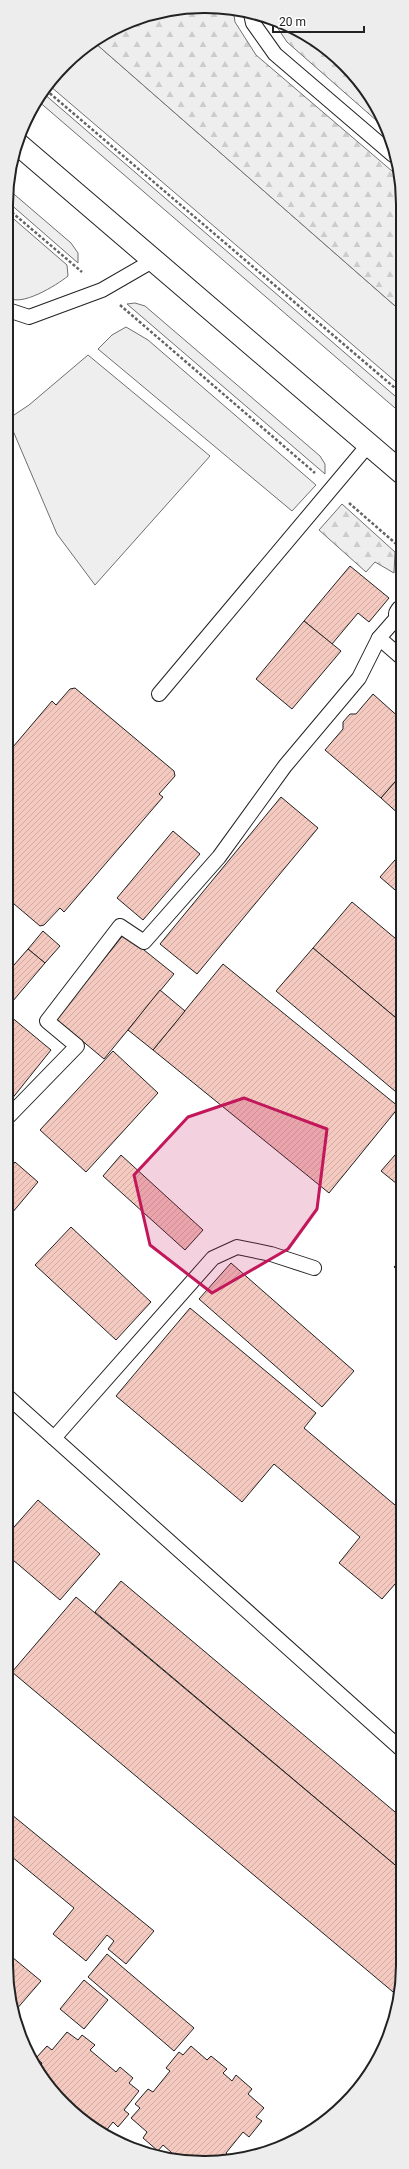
<svg xmlns="http://www.w3.org/2000/svg" width="409" height="2169" viewBox="0 0 409 2169" font-family="Roboto,sans-serif">
  <defs>
    <pattern id="forest-firs" width="22" height="20" patternUnits="userSpaceOnUse"><rect width="22" height="20" fill="#eee"/><path d="M5 1l3.5 6h-7zM16 11l3.5 6h-7z" fill="#ccc"/></pattern>
    <pattern id="building-hatch" width="6" height="6" patternUnits="userSpaceOnUse"><rect width="6" height="6" fill="#f3c9c0"/><path d="M-1 1l2-2M0 6l6-6M5 7l2-2" fill="none" stroke="#d0aca5"/></pattern>
  </defs>
  <rect width="100%" height="100%" fill="#fff"/>
  <!-- grass -->
  <g fill="#eee" stroke="#6f6f6f">
    <polygon points="94,42 402,312 402,387 50,86 83,47"/>
    <polygon points="43,93 402,402 402,414 37,100"/>
    <polygon points="8,189 71,243 78,253 78,263 8,202"/>
    <path d="M8,214L67,265L68,276C57,285 20,308 8,297Z"/>
    <polygon points="135,303 145,306 320,456 325,464 325,474 127,304"/>
    <polygon points="126,327 148,340 316,485 292,511 98,349 112,335"/>
    <polygon points="88,355 210,456 95,585 57,534 8,419 29,405"/>
  </g>
  <!-- forest -->
  <g fill="url(#forest-firs)" stroke="#6f6f6f">
    <polygon points="230,8 233,8 235,22 256,55 399,177 403,191 402,312 94,42 153,13"/>
    <polygon points="273,21 292,26 345,64 383,117 385,128 287,42"/>
    <polygon points="342,504 395,552 394,573 375,562 366,572 319,530"/>
  </g>
  <!-- building -->
  <g fill="url(#building-hatch)" stroke="#222">
    <polygon points="7,514 13,532 7,534"/>
    <polygon points="350,566 389,598 369,622 358,613 332,644 304,621"/>
    <polygon points="304,621 341,651 292,709 256,679"/>
    <polygon points="75,688 174,771 175,776 159,794 163,797 64,912 60,908 44,925 40,926 7,898 7,754 52,701 56,705 70,689"/>
    <polygon points="373,694 402,720 402,774 381,798 325,750 343,729 343,722 350,714 356,714"/>
    <polygon points="402,774 402,817 381,798"/>
    <polygon points="281,797 318,828 197,974 160,944"/>
    <polygon points="173,831 200,854 143,920 117,898"/>
    <polygon points="402,852 402,896 380,877"/>
    <polygon points="352,902 402,944 402,1023 313,948"/>
    <polygon points="43,931 60,946 45,963 28,949"/>
    <polygon points="124,934 174,974 104,1059 56,1019"/>
    <polygon points="313,948 402,1023 402,1097 276,991"/>
    <polygon points="28,949 45,963 7,1008 7,973"/>
    <polygon points="223,964 399,1107 329,1193 153,1050"/>
    <polygon points="160,990 185,1011 153,1050 128,1030"/>
    <polygon points="10,1016 51,1050 7,1105 7,1019"/>
    <polygon points="113,1051 158,1093 86,1172 40,1130"/>
    <polygon points="402,1147 402,1188 381,1171"/>
    <polygon points="121,1155 203,1230 185,1250 103,1176"/>
    <polygon points="15,1162 38,1182 7,1219 7,1173"/>
    <polygon points="71,1227 151,1302 116,1340 35,1265"/>
    <polygon points="402,1258 402,1274 394,1267"/>
    <polygon points="231,1263 354,1371 322,1407 199,1299"/>
    <polygon points="190,1308 316,1413 304,1428 402,1511 402,1576 382,1599 339,1563 360,1537 274,1464 242,1502 116,1396"/>
    <polygon points="38,1500 100,1554 60,1600 6,1554 6,1536"/>
    <polygon points="121,1581 401,1817 401,1870 95,1612"/>
    <polygon points="76,1597 401,1870 401,1990 399,1997 12,1672"/>
    <polygon points="6,1810 154,1931 126,1964 108,1949 114,1941 107,1935 86,1961 53,1934 74,1908 6,1852"/>
    <polygon points="6,1952 41,1981 15,2011 6,1964"/>
    <polygon points="107,1954 194,2028 174,2051 88,1977"/>
    <polygon points="84,1980 108,2000 84,2029 60,2009"/>
    <polygon points="67,2032 78,2040 82,2035 95,2045 90,2050 116,2072 120,2067 133,2078 129,2083 139,2091 124,2110 129,2114 118,2127 113,2122 105,2132 64,2105 39,2067 42,2063 36,2058 47,2046 52,2050"/>
    <polygon points="191,2046 207,2060 211,2056 227,2069 223,2073 232,2081 236,2075 252,2089 248,2094 264,2108 256,2117 262,2121 249,2137 243,2132 226,2153 230,2158 192,2163 168,2157 172,2153 163,2145 158,2151 143,2138 147,2132 131,2118 140,2108 135,2104 148,2089 153,2092 170,2071 166,2068 179,2052 183,2055"/>
  </g>
  <g fill="none" stroke-linecap="round" stroke-linejoin="round">
    <defs>
      <g id="lane">
        <polyline points="251,14 253,23 275,54 393,155"/>
        <polyline points="8,310 29,317 102,290 154,260"/>
        <polyline points="379,638 402,658"/>
        <polyline points="159,694 369,444"/>
        <polyline points="7,1118 77,1046 47,1021 120,926 144,942 219,857 285,766 359,678 379,638 400,614"/>
        <polyline points="7,1396 401,1749"/>
        <polyline points="54,1438 213,1258 237,1247 271,1254 314,1268"/>
      </g>
      <polyline id="street" points="400,614 402,611"/>
      <polyline id="secondary" points="19,145 402,473"/>
    </defs>
    <!-- lane casing -->
    <use href="#lane" stroke="#222" stroke-width="16"/>
    <!-- street casing -->
    <use href="#street" stroke="#222" stroke-width="24"/>
    <!-- secondary casing -->
    <use href="#secondary" stroke="#222" stroke-width="24"/>
    <!-- path -->
    <g stroke="#646464" stroke-width="2.5" stroke-dasharray="3 2" stroke-linecap="butt">
      <polyline points="46,90 402,394"/>
      <polyline points="8,209 82,272"/>
      <polyline points="120,305 315,473"/>
      <polyline points="349,503 402,549"/>
    </g>
    <!-- lane -->
    <use href="#lane" stroke="#fff" stroke-width="14"/>
    <!-- street -->
    <use href="#street" stroke="#fff" stroke-width="22"/>
    <!-- secondary -->
    <use href="#secondary" stroke="#fff" stroke-width="22"/>
  </g>
  <!-- marked area -->
  <path fill="#c2185b" fill-opacity="0.2" stroke="#c2185b" stroke-width="3" stroke-linejoin="round" d="M244,1098L327,1129L317,1209L288,1249L212,1293L150,1245L134,1175L188,1117Z"/>
  <!-- crop -->
  <path d="M0 0H409V2169H0ZM204 13H205A191 191 0 0 1 396 204V1965A191 191 0 0 1 205 2156H204A191 191 0 0 1 13 1965V204A191 191 0 0 1 204 13Z" fill="#ededed" fill-rule="evenodd"/>
  <path fill="none" stroke="#222" stroke-width="2" d="M204 13H205A191 191 0 0 1 396 204V1965A191 191 0 0 1 205 2156H204A191 191 0 0 1 13 1965V204A191 191 0 0 1 204 13Z"/>
  <!-- scale -->
  <path d="M273 26v6h91v-6" fill="none" stroke="#222222" stroke-width="2"/>
  <text x="279" y="26" font-size="12" fill="#222222" stroke="#ffffff" stroke-width="3" paint-order="stroke">20 m</text>
</svg>
